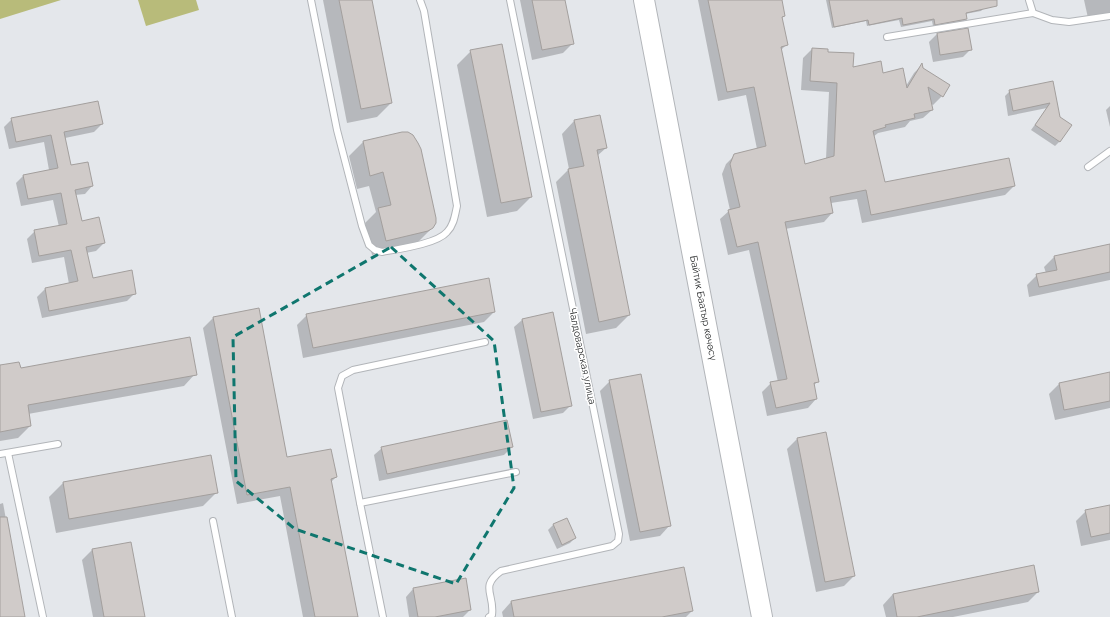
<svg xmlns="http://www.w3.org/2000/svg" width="1110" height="617" viewBox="0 0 1110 617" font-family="Raleway,sans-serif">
  <rect width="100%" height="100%" fill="#e4e7eb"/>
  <!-- green -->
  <g fill="#b8bb7a">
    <polygon points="0,0 61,0 0,19"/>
    <polygon points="138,0 196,0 199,10 146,26"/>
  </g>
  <!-- shadow -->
  <g fill="#0003">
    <polygon points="323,0 371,0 391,103 377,117 347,123"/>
    <polygon points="520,0 564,0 573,43 563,53 532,60"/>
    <polygon points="698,0 780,0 784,16 781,19 786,45 781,50 804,165 826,159 829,92 801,90 803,58 812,49 827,53 852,69 883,74 906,86 914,73 922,65 923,69 942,96 933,105 930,103 932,110 923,118 910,121 905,127 878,133 873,137 884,184 1014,186 1005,195 862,223 857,199 831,203 832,213 824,222 785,229 818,381 813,386 816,399 808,408 767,416 762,392 771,383 778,382 749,250 728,255 720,219 730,210 722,174 726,164 735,155 757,149 746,95 718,101"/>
    <polygon points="826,0 982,0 984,8 981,11 965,14 966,19 964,21 933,26 932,21 901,27 899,20 867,26 866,21 832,28"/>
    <polygon points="1084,0 1110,0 1110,13 1088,18"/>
    <polygon points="968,29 971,49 963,57 933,62 929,42 937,34"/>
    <polygon points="471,51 531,197 517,211 487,217 457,65"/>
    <polygon points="1052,83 1060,141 1055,146 1031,130 1047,108 1008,116 1005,96 1010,91"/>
    <polygon points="1110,106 1110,127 1106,110"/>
    <polygon points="12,119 102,124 94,132 65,138 70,166 92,186 85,194 75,195 81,222 104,243 96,251 86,253 92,279 135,293 127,301 42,318 37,297 45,289 69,284 64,257 32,263 27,239 35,231 59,227 53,200 21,206 16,183 24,175 49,170 44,142 9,149 4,127"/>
    <polygon points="574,121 606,148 597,156 629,315 616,328 586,334 556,182 569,169 562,134"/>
    <polygon points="402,133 433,227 418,242 413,245 372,255 365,223 376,212 369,186 357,189 349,156 363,142"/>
    <polygon points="1110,245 1110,280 1029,297 1027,285 1037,275 1046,273 1044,267 1054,257"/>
    <polygon points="258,309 287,458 336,477 331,482 357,617 303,617 280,496 237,504 203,328 213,318"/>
    <polygon points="494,312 484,322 303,358 297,325 307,315"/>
    <polygon points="522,320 571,405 563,413 533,419 514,327"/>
    <polygon points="0,366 20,369 195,374 184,386 28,414 30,426 18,438 0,441"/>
    <polygon points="1110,373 1110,408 1055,420 1049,394 1059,384"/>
    <polygon points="610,381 670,525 660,536 630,541 600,391"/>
    <polygon points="825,433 854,576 844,586 816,592 787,449 797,439"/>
    <polygon points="512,447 504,455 379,481 374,455 382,448"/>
    <polygon points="210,456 217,492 203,506 56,533 49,497 63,483"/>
    <polygon points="3,503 24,617 0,617 0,504"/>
    <polygon points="1110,506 1110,540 1081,546 1076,521 1086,511"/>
    <polygon points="566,519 575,538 570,543 557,549 548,530 553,525"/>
    <polygon points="130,543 144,617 93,617 82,560 92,550"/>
    <polygon points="413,589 470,610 463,617 409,617 406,597"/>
    <polygon points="1038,592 1028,602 953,617 886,617 883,605 893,594"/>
    <polygon points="511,602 692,611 686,617 503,617 502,612"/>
  </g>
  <!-- building -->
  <g fill="#d0cbc9" stroke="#a39f9d">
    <polygon points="339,0 372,0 392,103 361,109"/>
    <polygon points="532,0 565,0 574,44 542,50"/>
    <polygon points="708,0 782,0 785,16 782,17 788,45 781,47 805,164 834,156 837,83 810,81 812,48 828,49 828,52 854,53 853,67 881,61 883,73 903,68 907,88 922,63 923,68 950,85 943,97 928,87 933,110 914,114 915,118 885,125 886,127 873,131 885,182 1009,158 1015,186 871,215 866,190 830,197 833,213 785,222 819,382 814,383 817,399 776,408 770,382 787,379 758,242 737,247 728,210 740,207 730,164 734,154 766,146 754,87 727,92"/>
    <polygon points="829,0 997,0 997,6 966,13 967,19 935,25 934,19 903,25 902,18 869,25 868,20 834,27"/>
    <polygon points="968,28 972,50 940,55 937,33"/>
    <polygon points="502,44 532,197 501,203 470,50"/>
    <polygon points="1053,81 1060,117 1072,125 1060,142 1035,125 1050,103 1013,111 1009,90"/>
    <polygon points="98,101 103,124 64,132 71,165 88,162 93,186 75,190 82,221 99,217 105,243 86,247 93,278 132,270 136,294 49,311 45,288 78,281 71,250 39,256 34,230 67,224 61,193 28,199 23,175 58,168 51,135 16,142 11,118"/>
    <polygon points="600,115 607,148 597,150 630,315 599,322 568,169 584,166 574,120"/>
    <polygon points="402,132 408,132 413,135 418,143 421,149 436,218 436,223 433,228 428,231 386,241 378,208 391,205 383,172 370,176 363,141"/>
    <polygon points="1110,244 1110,272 1039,287 1036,274 1057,270 1054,256"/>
    <polygon points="489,278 495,312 313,348 306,314"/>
    <polygon points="259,308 287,457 331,449 337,477 331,479 358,617 315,617 290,487 247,495 213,317"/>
    <polygon points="553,312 572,406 541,412 522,319"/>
    <polygon points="190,337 197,375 28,405 31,426 0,432 0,365 19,362 21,368"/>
    <polygon points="1110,372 1110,401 1064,410 1059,383"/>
    <polygon points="641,374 671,526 640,532 609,380"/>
    <polygon points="507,420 513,447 387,474 381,447"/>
    <polygon points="826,432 855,576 825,582 797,438"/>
    <polygon points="211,455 218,493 69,519 63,482"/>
    <polygon points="1110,505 1110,533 1091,537 1085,510"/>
    <polygon points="0,517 7,517 25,617 0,617"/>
    <polygon points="567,518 576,538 562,545 553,524"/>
    <polygon points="131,542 145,617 104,617 92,549"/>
    <polygon points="1034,565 1039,592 917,617 897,617 893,594"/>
    <polygon points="684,567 693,611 662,617 514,617 511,601"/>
    <polygon points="466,578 471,610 435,617 418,617 413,588"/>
  </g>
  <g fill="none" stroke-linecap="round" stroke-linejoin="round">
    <defs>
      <g id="lane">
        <path d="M311,0L337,130L362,226L369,245L375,250L382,252C398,249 437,244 447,232C454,225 455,215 457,206L424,11L420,0"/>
        <polyline points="1029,0 1033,13 1052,20 1069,22 1110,16"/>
        <polyline points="887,37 1033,13"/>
        <polyline points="1088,167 1110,151"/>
        <polyline points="8,453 43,617"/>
        <polyline points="0,454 58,444"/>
        <polyline points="360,503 338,388 342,376 353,370 485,342"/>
        <polyline points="213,521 232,617"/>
        <polyline points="383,617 360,503 516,472"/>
        <path d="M489,617L492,615C495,594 479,587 501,571L612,546L618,541L619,534L510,0"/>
      </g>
      <polyline id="primary" points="644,0 762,617"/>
    </defs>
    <!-- lane casing -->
    <use href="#lane" stroke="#b2b5b9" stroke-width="8"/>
    <!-- primary casing -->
    <use href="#primary" stroke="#b2b5b9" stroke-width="22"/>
    <!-- lane -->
    <use href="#lane" stroke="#fff" stroke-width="6"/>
    <!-- primary -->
    <use href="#primary" stroke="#fff" stroke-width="20"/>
  </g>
  <!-- marked area -->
  <path fill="none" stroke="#0f766e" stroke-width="3" stroke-dasharray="8 5" stroke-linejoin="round" d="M391,247L494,341L514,488L456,584L295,529L236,481L233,337Z"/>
  <g text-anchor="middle" stroke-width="3" stroke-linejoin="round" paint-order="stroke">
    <!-- street labels -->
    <g font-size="10" fill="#242627" stroke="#fff">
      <text transform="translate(704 308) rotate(79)" y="4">Байтик Баатыр көчөсү</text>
      <text transform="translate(583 356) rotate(78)" y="4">Чалдоварская улица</text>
    </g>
  </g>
</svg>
